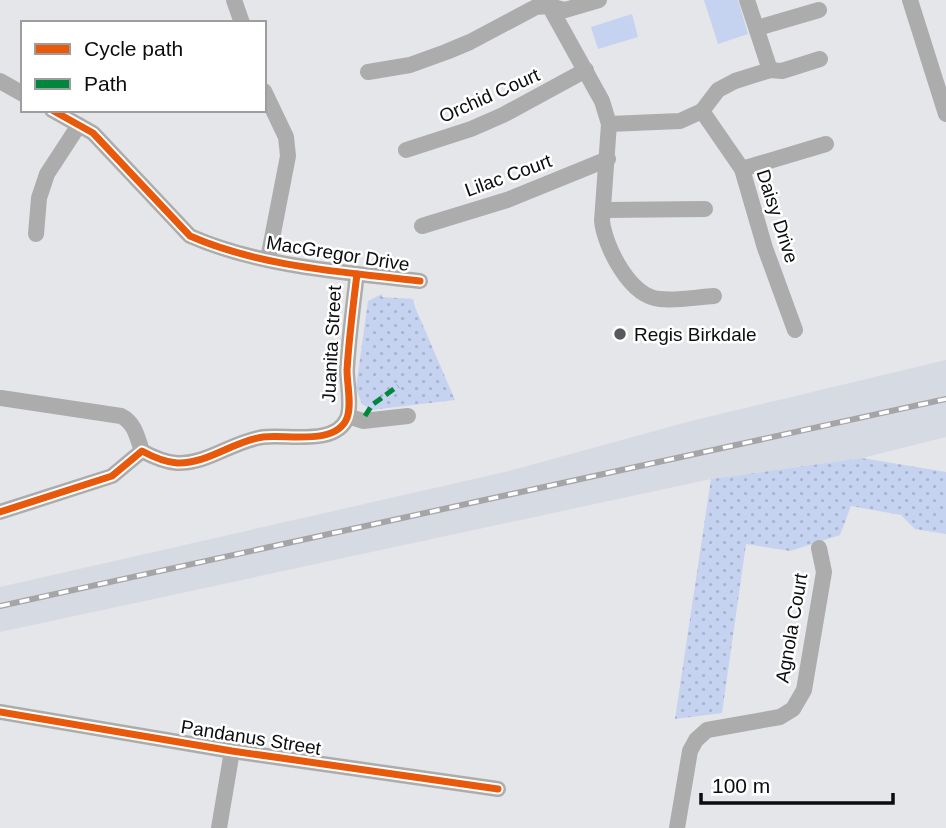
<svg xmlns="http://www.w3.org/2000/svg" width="946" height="828" viewBox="0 0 946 828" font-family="Helvetica,sans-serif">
  <defs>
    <pattern id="green-dots" width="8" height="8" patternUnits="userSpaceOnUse" patternTransform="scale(1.75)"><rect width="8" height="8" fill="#c5d2f0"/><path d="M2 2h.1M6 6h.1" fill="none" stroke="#a8b3cd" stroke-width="1.8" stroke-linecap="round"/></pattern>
  </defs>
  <rect width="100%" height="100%" fill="#e4e6e9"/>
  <!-- built -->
  <polygon fill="#d6dae3" points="946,360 946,437 862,458 711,479 0,632 0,587 509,471 691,421"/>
  <!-- green -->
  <g fill="url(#green-dots)">
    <polygon points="382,294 382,297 413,299 415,307 455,400 371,410 362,404 356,388 368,301"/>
    <polygon points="862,458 946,472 946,534 915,529 901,515 851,506 840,535 790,551 746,544 722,713 675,719 711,479"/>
  </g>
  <!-- pitch -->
  <g fill="#c5d2f0">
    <polygon points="704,0 738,0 748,34 718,44"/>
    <polygon points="632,14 638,37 598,49 591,27"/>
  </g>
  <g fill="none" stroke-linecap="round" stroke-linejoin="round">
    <!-- minor -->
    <g stroke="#adacad" stroke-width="16">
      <polyline points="234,0 242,23"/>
      <path d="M546,0L602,101L609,124L602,221C605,247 630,297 660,299C677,301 697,297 714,296"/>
      <polyline points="747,0 770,70 735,81 718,90 702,111 742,169 765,248 795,330"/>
      <polyline points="910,0 946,114"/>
      <polyline points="757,28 819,10"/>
      <polyline points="770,70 782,71 820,59"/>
      <polyline points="368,72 410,65 446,52 470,42 536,7 549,6 565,10 599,0"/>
      <polyline points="0,81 23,94"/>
      <polyline points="264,91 286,137 288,156 268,259"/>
      <path d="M52,110L93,133L190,236C261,267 343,272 420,281"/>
      <polyline points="609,124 680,121 702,111"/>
      <polyline points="406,150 471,129 503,115 586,70"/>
      <polyline points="742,169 826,144"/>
      <polyline points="604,210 705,209"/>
      <polyline points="422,226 507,200 608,159"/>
      <polyline points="36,234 39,198 47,174 79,125"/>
      <path d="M1,398L121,416C135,423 137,437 142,451"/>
      <polyline points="348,416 363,421 408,416"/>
      <path d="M0,512L112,476L142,451C153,457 164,462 177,463C208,464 233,441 263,437C287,434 336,446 347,418C352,405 347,384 347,370C349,338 353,306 357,274"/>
      <polyline points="0,712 232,751 498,789"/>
      <polyline points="219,828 232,751"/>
      <polyline points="677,828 690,751 696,740 707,730 780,717 793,709 804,690 824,572 819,548"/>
    </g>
    <defs>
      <polyline id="rail" points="0,606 946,399"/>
    </defs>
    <!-- rail casing -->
    <use href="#rail" stroke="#a5a5a8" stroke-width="6"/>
    <!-- rail -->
    <use href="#rail" stroke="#fff" stroke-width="3.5" stroke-dasharray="10" stroke-linecap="butt"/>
    <!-- quiet -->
    <polyline stroke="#00873e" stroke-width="5" stroke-dasharray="10 5" stroke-linecap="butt" points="365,416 372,405 398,386"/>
    <defs>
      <g id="cycleway">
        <path d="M52,110L93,133L190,236C261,267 343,272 420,281"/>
        <path d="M0,512L112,476L142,451C153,457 164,462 177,463C208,464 233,441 263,437C287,434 336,446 347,418C352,405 347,384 347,370C349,338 353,306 357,274"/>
        <polyline points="0,712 232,751 498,789"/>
      </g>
    </defs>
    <!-- cycleway casing -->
    <use href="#cycleway" stroke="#fff" stroke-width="11"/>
    <!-- cycleway -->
    <use href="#cycleway" stroke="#e8590c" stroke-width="7"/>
  </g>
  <!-- markers -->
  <circle fill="#58595b" stroke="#fff" stroke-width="2.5" cx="620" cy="334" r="7"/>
  <g text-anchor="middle" stroke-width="5" stroke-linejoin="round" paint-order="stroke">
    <!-- street labels -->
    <g font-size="19" fill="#0c0d0f" stroke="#fff">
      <text transform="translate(489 95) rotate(-24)" y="7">Orchid Court</text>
      <text transform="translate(508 175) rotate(-20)" y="7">Lilac Court</text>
      <text transform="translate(778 216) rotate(72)" y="7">Daisy Drive</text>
      <text transform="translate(338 253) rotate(9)" y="7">MacGregor Drive</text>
      <text transform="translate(331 344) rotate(-87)" y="7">Juanita Street</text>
      <text transform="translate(791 628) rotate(-80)" y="7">Agnola Court</text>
      <text transform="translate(251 737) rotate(9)" y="7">Pandanus Street</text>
    </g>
    <!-- poi labels -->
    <g font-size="19" fill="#0c0d0f" stroke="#fff" text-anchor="start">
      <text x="634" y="341">Regis Birkdale</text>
    </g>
  </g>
  <!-- legend -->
  <rect x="21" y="21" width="245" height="91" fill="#ffffff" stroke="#9e9e9f" stroke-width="2"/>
  <rect x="35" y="44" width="35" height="10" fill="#e8590c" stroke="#9e9e9f" stroke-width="2"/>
  <text x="84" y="56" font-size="21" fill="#0c0d0f">Cycle path</text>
  <rect x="35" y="79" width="35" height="10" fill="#00873e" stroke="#9e9e9f" stroke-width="2"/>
  <text x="84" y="91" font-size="21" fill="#0c0d0f">Path</text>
  <!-- scale -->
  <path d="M701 793v10h192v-10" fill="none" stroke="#0c0d0f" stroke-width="3.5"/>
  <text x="712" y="793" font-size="21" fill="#0c0d0f" stroke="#ffffff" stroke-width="5" paint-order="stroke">100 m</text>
</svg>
